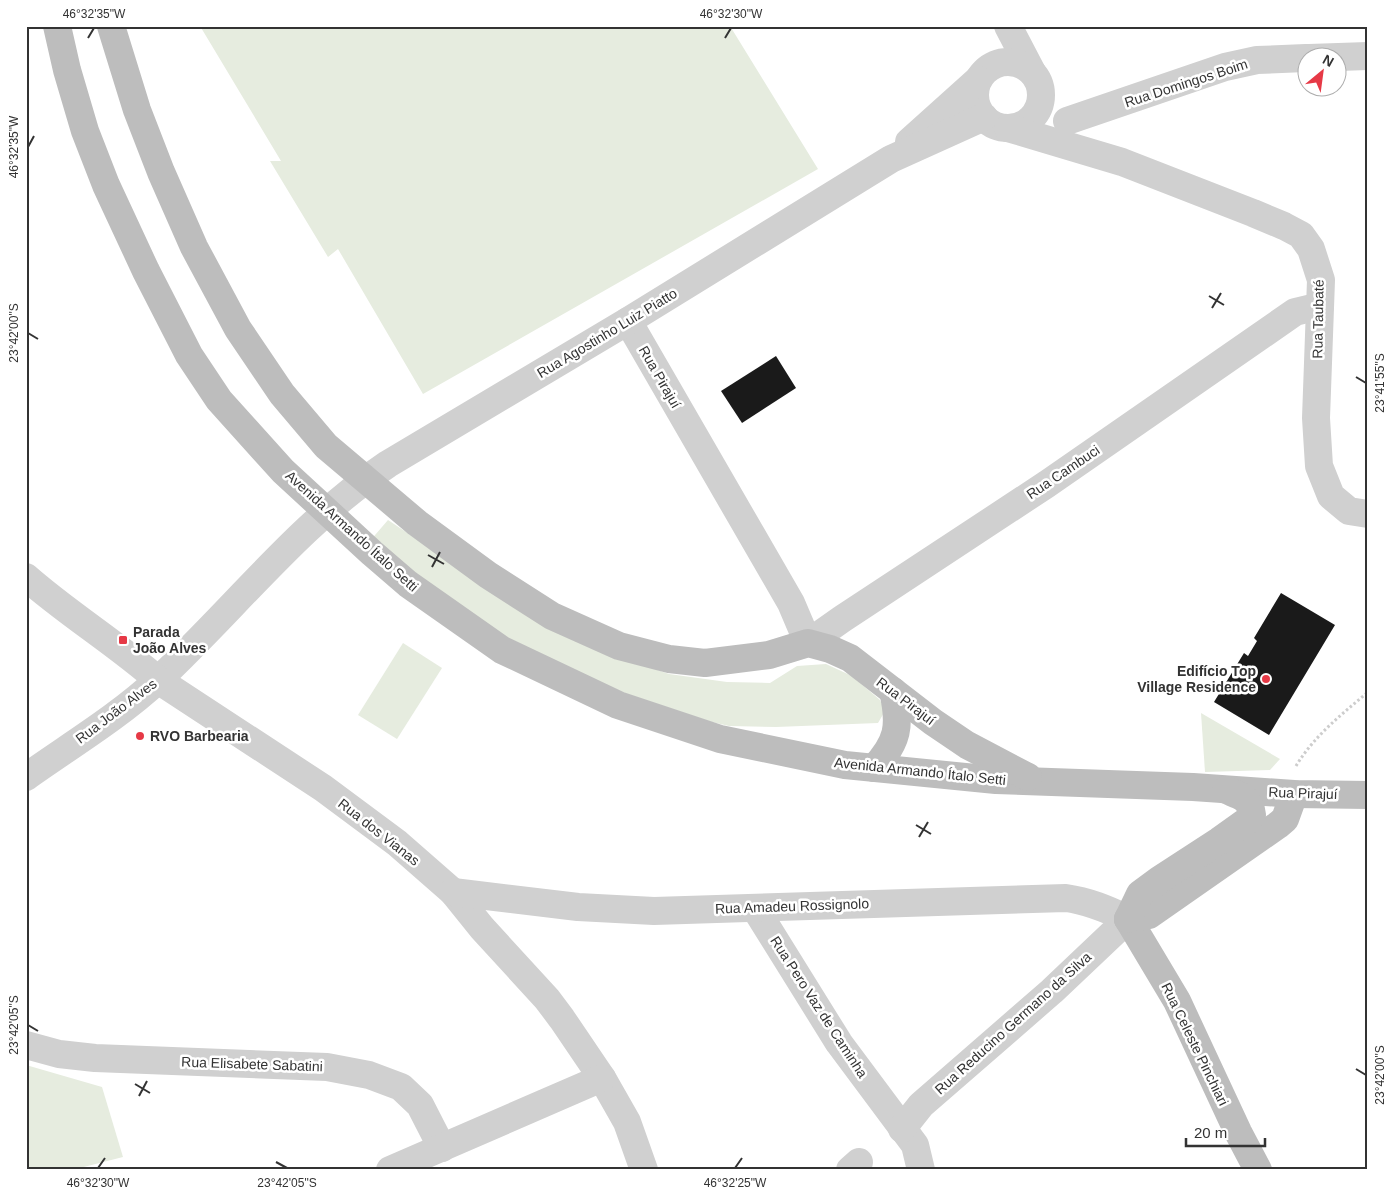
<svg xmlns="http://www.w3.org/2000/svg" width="1394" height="1196" viewBox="0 0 1394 1196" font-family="Helvetica,sans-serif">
  <rect width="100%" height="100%" fill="#fff"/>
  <!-- green -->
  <g fill="#e6ecdf">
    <polygon points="200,26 730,26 818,169 423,394 338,249 328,257 270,161 281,161"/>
    <polygon points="388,520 514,604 614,655 669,674 727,682 770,683 797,666 826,664 852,676 880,700 885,711 878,723 776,727 729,726 673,713 618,693 480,624 369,542"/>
    <polygon points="403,643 442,668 397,739 358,715"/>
    <polygon points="1201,713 1280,759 1270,770 1205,772"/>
    <polygon points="26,1065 102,1087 123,1157 72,1170 26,1170"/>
  </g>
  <!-- building -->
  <g fill="#1a1a1a">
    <polygon points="776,356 796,388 742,423 721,391"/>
    <polygon points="1281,593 1335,625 1269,735 1214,702 1244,653 1248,656 1257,641 1254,638"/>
  </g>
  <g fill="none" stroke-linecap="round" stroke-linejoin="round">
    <!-- path -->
    <path stroke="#cdcdcd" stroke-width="3" stroke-dasharray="2.5 2.5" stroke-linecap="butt" d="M1296,766C1314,736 1341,715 1368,692"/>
    <!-- minor -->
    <g stroke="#d0d0d0" stroke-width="28">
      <polyline points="1008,26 1032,72"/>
      <polyline points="1309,58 1368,56"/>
      <circle cx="1008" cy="95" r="33"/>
      <polyline points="1067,121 1225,67 1257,60 1306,58"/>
      <polyline points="1008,128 1122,162 1253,213 1284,226 1301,235 1311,249 1321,280 1316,418 1319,466 1331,496 1349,511 1368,514"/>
      <polyline points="909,142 978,80"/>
      <polyline points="628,321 791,603 808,643 842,619 1047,484 1295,312 1320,306"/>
      <path d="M26,777C71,745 118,717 158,680C235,608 300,523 388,464L628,321L891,159L984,117"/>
      <polyline points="755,908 839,1043 915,1145 921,1170"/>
      <polyline points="26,1045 59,1054 95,1058 327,1067 369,1075 401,1087 420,1105 442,1148"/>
      <polyline points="902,1129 921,1105 1052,991 1128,919"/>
      <polyline points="850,1170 859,1162"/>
    </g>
    <!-- tertiary -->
    <g stroke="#d0d0d0" stroke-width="28">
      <path d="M26,577C68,614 116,643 158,680L323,788L397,843L453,892L482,928L547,999L562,1019L602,1078L627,1122L644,1170"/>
      <path d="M453,892L578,907L654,911L1066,898C1088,901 1107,909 1128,919"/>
      <polyline points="390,1170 602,1078"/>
    </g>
    <!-- secondary -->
    <g stroke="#bdbdbd" stroke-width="28">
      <polyline points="57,26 67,70 85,131 106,185 146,271 189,355 219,400 283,471 372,553 408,584 502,650 618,705 720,739 845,765 996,780 1193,787 1294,794 1368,795"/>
      <polyline points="111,26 137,110 161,172 194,247 238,329 282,394 326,446 417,523 488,575 552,616 619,646 669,659 705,663 769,655 808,643 830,649 850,658 933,722 967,745 1028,777"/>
      <path d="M874,768C898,742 901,726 893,691"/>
      <polyline points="1128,919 1177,1001 1238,1132 1258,1170"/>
      <polyline points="1128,919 1149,915 1278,825 1285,819 1294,794"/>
      <path d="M1128,919L1140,894L1159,880L1219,841L1247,821L1252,815C1250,797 1240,796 1226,790"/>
    </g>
  </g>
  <!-- ticks -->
  <path fill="none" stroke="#333" stroke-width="2" d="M88,38L94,28M725,38L731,28M28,147L34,136M1209,296L1224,305M1212,308L1221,293M28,333L38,339M1356,377L1366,383M428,555L444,564M432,567L440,552M916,825L931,834M919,837L928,822M28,1025L38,1031M1356,1069L1366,1075M135,1084L150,1093M139,1096L147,1081M276,1162L287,1168M98,1168L105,1158M735,1168L742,1158"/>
  <!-- markers -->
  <g fill="#e63946" stroke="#fff" stroke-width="2">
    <rect x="118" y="635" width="10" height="10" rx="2.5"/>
    <circle cx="1266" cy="679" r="5"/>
    <circle cx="140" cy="736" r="5"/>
  </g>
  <g text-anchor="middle" stroke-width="5" stroke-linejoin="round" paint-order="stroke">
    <!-- street labels -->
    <g font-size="14" fill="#333" stroke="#fff">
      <text transform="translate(1186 83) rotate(-18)" y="5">Rua Domingos Boim</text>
      <text transform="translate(1318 319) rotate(-89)" y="5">Rua Taubaté</text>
      <text transform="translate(607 333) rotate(-31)" y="5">Rua Agostinho Luiz Piatto</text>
      <text transform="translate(660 377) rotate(60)" y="5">Rua Pirajuí</text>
      <text transform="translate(1063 472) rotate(-34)" y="5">Rua Cambuci</text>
      <text transform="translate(352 531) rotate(42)" y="5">Avenida Armando Ítalo Setti</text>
      <text transform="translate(906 701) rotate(37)" y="5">Rua Pirajuí</text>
      <text transform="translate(116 711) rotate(-37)" y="5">Rua João Alves</text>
      <text transform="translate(920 771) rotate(6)" y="5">Avenida Armando Ítalo Setti</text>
      <text transform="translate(1303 793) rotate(2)" y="5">Rua Pirajuí</text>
      <text transform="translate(379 832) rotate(38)" y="5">Rua dos Vianas</text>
      <text transform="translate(792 906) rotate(-2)" y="5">Rua Amadeu Rossignolo</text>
      <text transform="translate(819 1007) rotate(57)" y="5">Rua Pero Vaz de Caminha</text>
      <text transform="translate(1013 1023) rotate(-42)" y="5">Rua Reducino Germano da Silva</text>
      <text transform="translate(1195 1044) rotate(64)" y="5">Rua Celeste Pinchiari</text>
      <text transform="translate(252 1064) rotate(2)" y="5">Rua Elisabete Sabatini</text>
    </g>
    <!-- poi labels -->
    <g font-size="14" font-weight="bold" fill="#333" stroke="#fff" text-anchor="start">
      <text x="133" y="637">Parada<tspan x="133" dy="16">João Alves</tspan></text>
      <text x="1256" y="676" text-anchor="end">Edifício Top<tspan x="1256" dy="16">Village Residence</tspan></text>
      <text x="150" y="741">RVO Barbearia</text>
    </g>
  </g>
  <!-- border -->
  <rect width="1394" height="1196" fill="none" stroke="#ffffff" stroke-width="55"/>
  <!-- north arrow -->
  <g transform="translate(1322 72) rotate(29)"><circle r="24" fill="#ffffff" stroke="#adadad"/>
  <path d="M0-4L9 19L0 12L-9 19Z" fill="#e63946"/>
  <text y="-8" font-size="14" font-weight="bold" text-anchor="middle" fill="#333333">N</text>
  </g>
  <!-- scale -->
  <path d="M1186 1138v8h79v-8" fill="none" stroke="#333333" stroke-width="2.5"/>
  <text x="1194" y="1138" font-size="15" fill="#333333" stroke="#ffffff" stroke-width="4" paint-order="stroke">20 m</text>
  <rect x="28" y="28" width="1338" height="1140" fill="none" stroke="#333" stroke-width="2"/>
  <g font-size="12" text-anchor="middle" fill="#333">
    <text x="94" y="18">46°32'35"W</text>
    <text x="731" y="18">46°32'30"W</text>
    <text transform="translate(14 147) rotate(-90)" y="4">46°32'35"W</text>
    <text transform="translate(14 333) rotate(-90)" y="4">23°42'00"S</text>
    <text transform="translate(1380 383) rotate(-90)" y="4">23°41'55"S</text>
    <text transform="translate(14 1025) rotate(-90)" y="4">23°42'05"S</text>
    <text transform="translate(1380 1075) rotate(-90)" y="4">23°42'00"S</text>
    <text x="98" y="1187">46°32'30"W</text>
    <text x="287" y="1187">23°42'05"S</text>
    <text x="735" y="1187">46°32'25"W</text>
  </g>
</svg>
